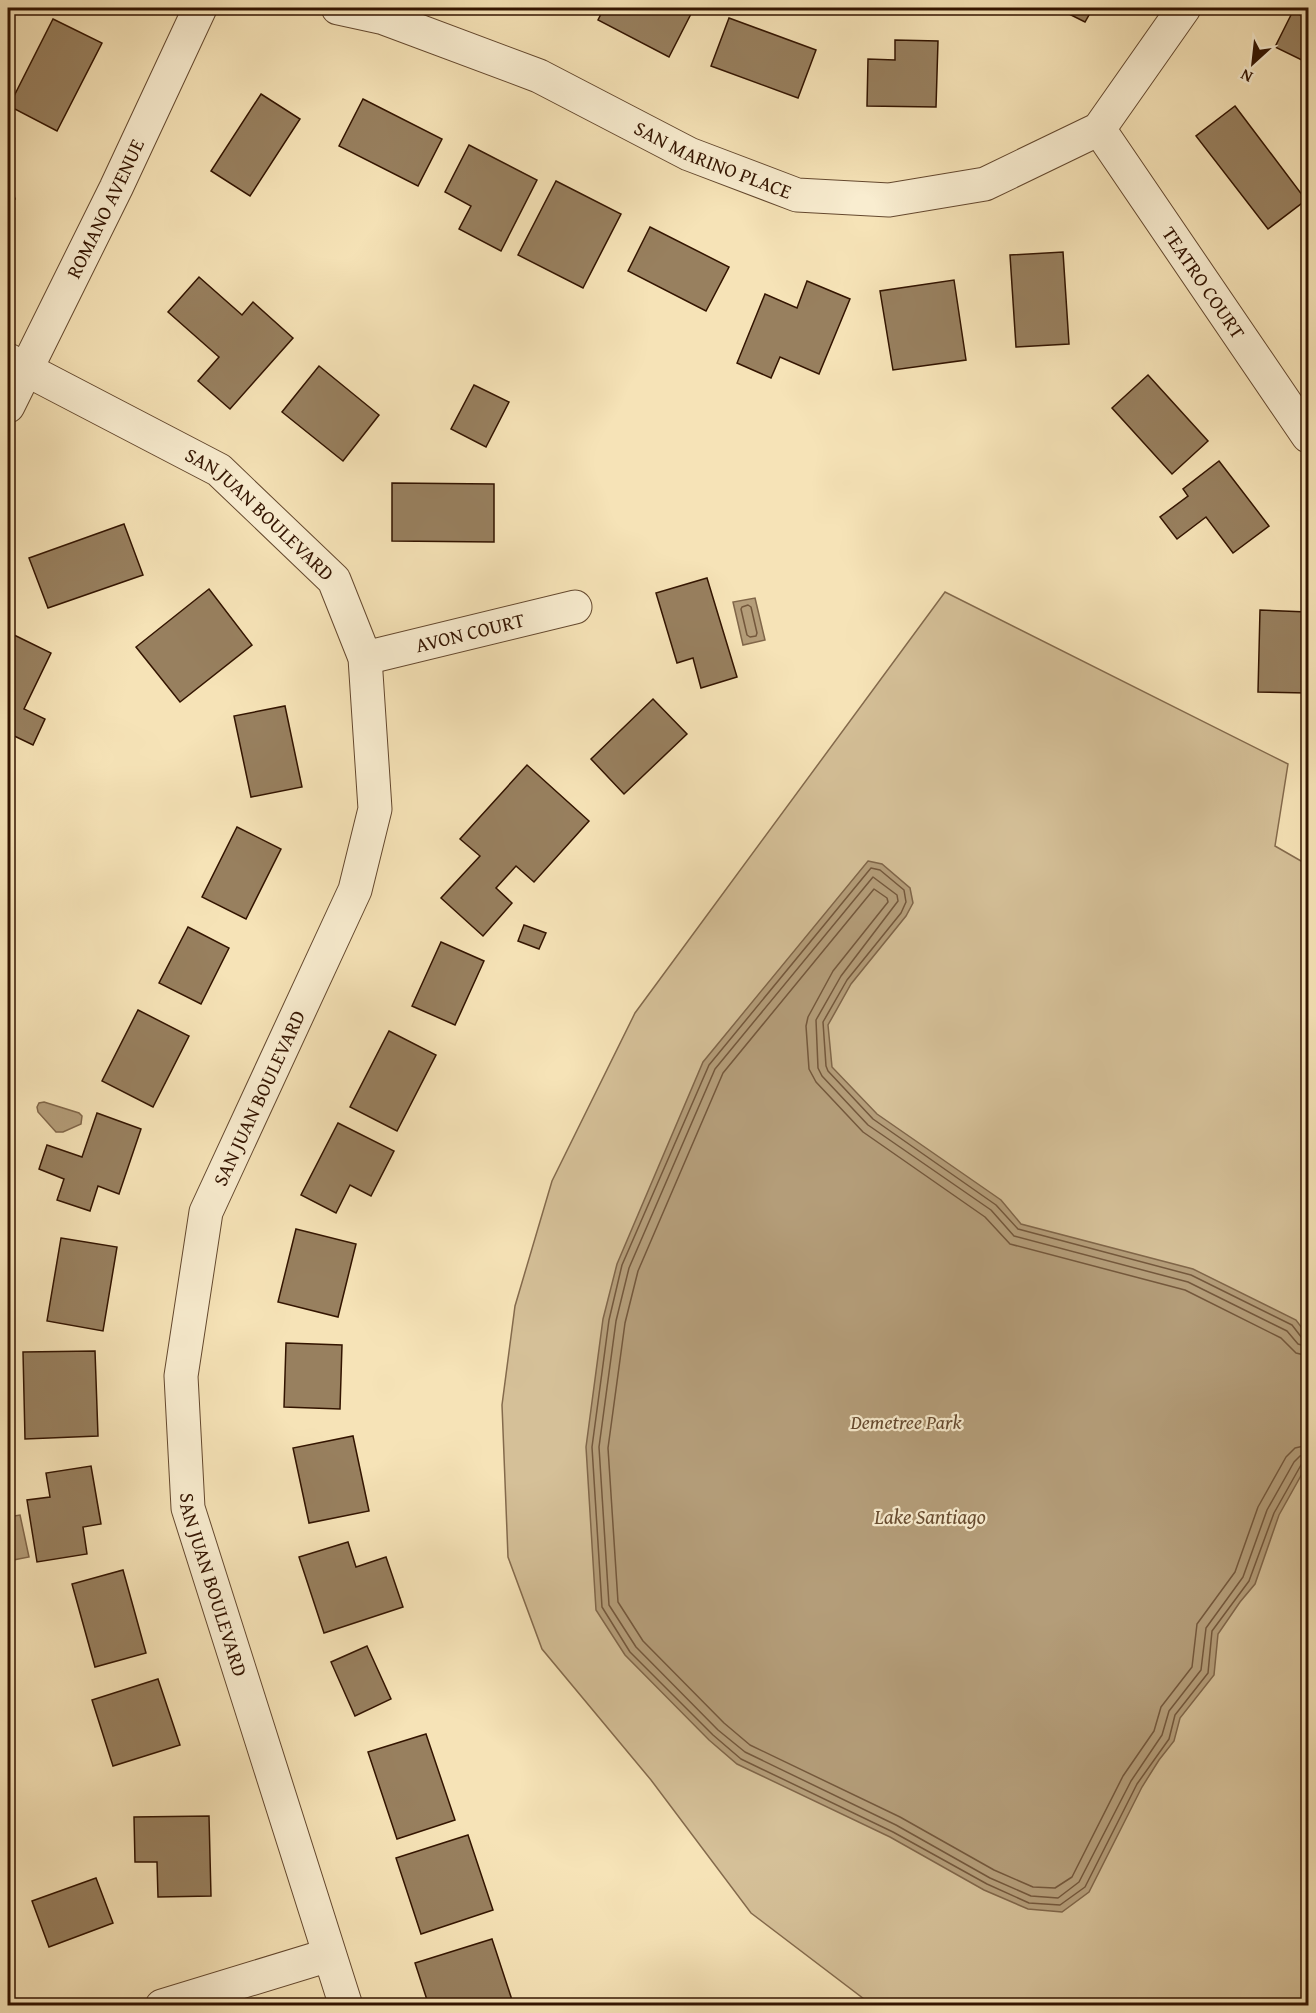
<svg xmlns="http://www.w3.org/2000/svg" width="1316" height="2013" viewBox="0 0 1316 2013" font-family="'Gentium Book Plus',serif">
  <rect width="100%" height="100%" fill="#f6e3b7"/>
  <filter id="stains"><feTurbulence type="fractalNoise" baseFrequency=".00333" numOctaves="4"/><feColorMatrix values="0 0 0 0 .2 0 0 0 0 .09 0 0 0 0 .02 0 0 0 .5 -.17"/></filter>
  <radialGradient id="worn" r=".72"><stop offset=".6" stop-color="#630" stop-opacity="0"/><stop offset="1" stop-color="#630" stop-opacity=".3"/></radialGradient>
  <!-- green -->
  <polygon fill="#d5c098" stroke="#846a4c" stroke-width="1.5" points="945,592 1288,764 1275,846 1308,865 1308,2005 872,2005 751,1913 651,1780 542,1649 508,1557 502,1405 515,1306 552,1181 635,1013"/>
  <!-- water -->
  <g fill="#b49d79" stroke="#806649" stroke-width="1.5">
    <polygon points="755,598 765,640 743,645 733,602"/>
    <polygon points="868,861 882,864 910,888 913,903 906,916 851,984 828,1025 832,1067 877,1114 1001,1200 1021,1224 1193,1269 1296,1320 1308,1336 1308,1463 1279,1515 1255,1584 1240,1602 1218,1634 1214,1675 1180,1718 1174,1741 1159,1760 1142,1787 1089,1892 1062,1912 1028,1909 984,1890 890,1837 737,1764 709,1740 625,1655 596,1610 586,1447 603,1319 617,1264 703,1062"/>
    <polygon points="44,1102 79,1113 82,1116 81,1124 63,1132 56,1132 38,1112 37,1107 39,1103"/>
    <polygon points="20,1515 29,1557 8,1561 8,1517"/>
  </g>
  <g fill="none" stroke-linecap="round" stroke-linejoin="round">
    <!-- shore -->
    <g stroke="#74583c" stroke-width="1.5">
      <polygon points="748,605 751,607 757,633 756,636 750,637 747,635 741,609 742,607"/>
      <polyline points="1308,1339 1302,1338 1292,1325 1191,1275 1018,1229 996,1205 873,1119 828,1071 826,1066 823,1022 847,980 901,913 906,902 904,890 880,870 871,868 709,1065 622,1265 609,1320 592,1447 602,1607 630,1652 713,1735 741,1759 893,1832 987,1884 1029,1903 1060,1905 1085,1887 1137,1784 1169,1739 1175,1715 1208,1673 1212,1631 1249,1581 1274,1513 1301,1465 1308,1462"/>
      <polyline points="1308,1347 1298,1344 1287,1331 1188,1282 1014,1236 991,1210 868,1125 822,1076 818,1068 816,1020 841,976 898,901 897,895 873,877 715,1069 629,1268 616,1321 599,1447 609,1605 636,1647 718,1730 745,1752 896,1825 990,1878 1031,1896 1058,1898 1079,1882 1131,1781 1162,1735 1169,1711 1201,1670 1206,1628 1243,1577 1267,1510 1294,1462 1300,1456 1308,1454"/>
      <polyline points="1308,1356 1296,1353 1281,1338 1185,1290 1010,1244 985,1217 863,1132 816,1082 809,1069 806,1026 808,1017 833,971 888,902 887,898 874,889 723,1073 638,1271 625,1323 608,1448 618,1602 643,1641 724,1723 750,1745 900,1817 994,1870 1033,1887 1055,1888 1072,1877 1123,1776 1154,1731 1161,1707 1192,1667 1197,1624 1235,1572 1258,1507 1286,1457 1295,1448 1308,1445"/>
    </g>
  </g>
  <!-- building -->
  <g fill="#98805f" stroke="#331400" stroke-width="1.5">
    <polygon points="604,8 694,8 669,57 598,20"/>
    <polygon points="1057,8 1093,8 1085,22"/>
    <polygon points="1293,11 1308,19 1308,63 1275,47"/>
    <polygon points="729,18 816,50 798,98 711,66"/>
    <polygon points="53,19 102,43 57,131 9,106"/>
    <polygon points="895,40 938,41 936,107 867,106 868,59 895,60"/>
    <polygon points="261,94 300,119 250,196 211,171"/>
    <polygon points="363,99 442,139 418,186 339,146"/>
    <polygon points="1235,106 1306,200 1268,229 1196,136"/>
    <polygon points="469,145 537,180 501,251 459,229 471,206 445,192"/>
    <polygon points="8,175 15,199 8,201"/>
    <polygon points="556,181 621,214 583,288 518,255"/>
    <polygon points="650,227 729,267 706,311 628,271"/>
    <polygon points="1063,252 1069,344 1016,347 1010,255"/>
    <polygon points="199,277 242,315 253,302 293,338 230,409 198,381 219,357 168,312"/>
    <polygon points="954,280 966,360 893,370 880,291"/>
    <polygon points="807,281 850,299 819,374 780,357 771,378 737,363 765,294 797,308"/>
    <polygon points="319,366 379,415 343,461 282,412"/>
    <polygon points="1148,375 1208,441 1172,474 1112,408"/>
    <polygon points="474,385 509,402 486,447 451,429"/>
    <polygon points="1219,461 1269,526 1233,553 1206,517 1177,539 1160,517 1188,496 1183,489"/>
    <polygon points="392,483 494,484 494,542 392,541"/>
    <polygon points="124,524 143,575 48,608 29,558"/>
    <polygon points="707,578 737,677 701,688 693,658 677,663 656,593"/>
    <polygon points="209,589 252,645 180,702 136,647"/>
    <polygon points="1260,610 1308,612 1306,693 1258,692"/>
    <polygon points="8,632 51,653 24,709 45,719 33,745 8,733"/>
    <polygon points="653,699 687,734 624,794 591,759"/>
    <polygon points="285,706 302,787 251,797 234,716"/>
    <polygon points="527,765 589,821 534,882 516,866 496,888 512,903 483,936 441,898 480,856 460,839"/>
    <polygon points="237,827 281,849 246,919 202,897"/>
    <polygon points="524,925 546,933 539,949 518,941"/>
    <polygon points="188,927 229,948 201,1004 159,983"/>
    <polygon points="441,942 484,961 455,1025 412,1006"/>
    <polygon points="138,1010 189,1036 153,1107 102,1081"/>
    <polygon points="389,1031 436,1055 397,1131 350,1107"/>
    <polygon points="97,1113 141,1129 119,1194 98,1186 90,1211 57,1200 64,1179 39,1169 47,1145 82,1157"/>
    <polygon points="338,1123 394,1151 371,1196 350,1185 336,1213 301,1195"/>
    <polygon points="296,1229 356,1244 338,1317 278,1302"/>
    <polygon points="61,1238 117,1247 103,1331 47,1321"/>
    <polygon points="286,1343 342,1345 340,1409 284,1407"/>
    <polygon points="95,1351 98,1436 25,1439 23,1352"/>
    <polygon points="353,1436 369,1511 309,1523 293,1448"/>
    <polygon points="91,1466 101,1524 83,1527 87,1554 37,1562 27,1500 50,1497 46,1473"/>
    <polygon points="348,1542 356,1567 386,1557 403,1607 324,1633 299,1557"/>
    <polygon points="123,1570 146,1653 95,1667 72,1584"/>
    <polygon points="367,1646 391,1699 355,1716 331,1662"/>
    <polygon points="158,1679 180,1745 113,1766 92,1700"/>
    <polygon points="426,1734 455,1820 397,1839 368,1752"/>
    <polygon points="209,1816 211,1896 158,1897 157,1862 135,1862 134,1817"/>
    <polygon points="468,1835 493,1910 421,1934 396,1858"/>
    <polygon points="96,1878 113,1923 49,1947 32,1901"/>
    <polygon points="492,1939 514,2006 429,2006 415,1963"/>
  </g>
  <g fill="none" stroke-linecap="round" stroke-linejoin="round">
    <defs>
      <g id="minor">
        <path id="s1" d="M338,8L384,18L539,76L689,154L797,195L889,200L985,184L1099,129L1184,8"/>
        <path id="s2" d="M1099,129L1308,436"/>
        <path id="s3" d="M8,360L219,470L334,580L365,658L375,809L355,890L206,1212L181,1376L188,1508L346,2006"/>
        <path id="s4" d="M8,406L116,188L200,8"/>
        <path id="s5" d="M365,658L575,607"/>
        <polyline points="162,2006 329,1955"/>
      </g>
    </defs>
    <!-- minor casing -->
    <use href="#minor" stroke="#64482e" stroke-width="35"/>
    <!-- minor -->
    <use href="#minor" stroke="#f9edd0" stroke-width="33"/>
  </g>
  <g text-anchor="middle" stroke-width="4.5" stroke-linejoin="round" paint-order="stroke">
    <!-- street labels -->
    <g font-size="20" fill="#331400" stroke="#f9edd0">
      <text dy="7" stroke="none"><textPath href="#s1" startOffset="406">SAN MARINO PLACE</textPath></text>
      <text dy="7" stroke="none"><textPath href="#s4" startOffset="220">ROMANO AVENUE</textPath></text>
      <text dy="7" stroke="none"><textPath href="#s2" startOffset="186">TEATRO COURT</textPath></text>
      <text dy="7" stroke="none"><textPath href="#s3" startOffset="297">SAN JUAN BOULEVARD</textPath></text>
      <text dy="7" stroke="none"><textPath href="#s5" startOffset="108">AVON COURT</textPath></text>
      <text transform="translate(259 1098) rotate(-65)" y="7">SAN JUAN BOULEVARD</text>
      <text dy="7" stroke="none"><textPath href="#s3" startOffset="1449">SAN JUAN BOULEVARD</textPath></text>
    </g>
    <!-- park labels -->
    <g font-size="20" font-style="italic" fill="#64482e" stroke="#f9edd0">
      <text x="906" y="1429">Demetree Park</text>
    </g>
    <!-- water labels -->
    <g font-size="21" font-style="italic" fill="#674b30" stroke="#f9edd0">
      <text x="930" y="1524">Lake Santiago</text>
    </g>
  </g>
  <!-- margin -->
  <rect width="1316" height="2013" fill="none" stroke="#f6e3b7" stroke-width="30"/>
  <rect x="9" y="9" width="1298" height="1995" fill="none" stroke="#331400" stroke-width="3"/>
  <rect x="15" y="15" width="1286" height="1983" fill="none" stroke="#331400" stroke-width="1.5"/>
  <!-- north arrow -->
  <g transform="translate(1253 63) rotate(207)" stroke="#f9edd0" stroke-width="4.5" paint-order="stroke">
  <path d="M0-4.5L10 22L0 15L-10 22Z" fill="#331400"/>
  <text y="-9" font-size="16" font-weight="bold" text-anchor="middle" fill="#331400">N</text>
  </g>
  <rect width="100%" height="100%" filter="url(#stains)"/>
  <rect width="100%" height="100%" fill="url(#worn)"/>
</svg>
